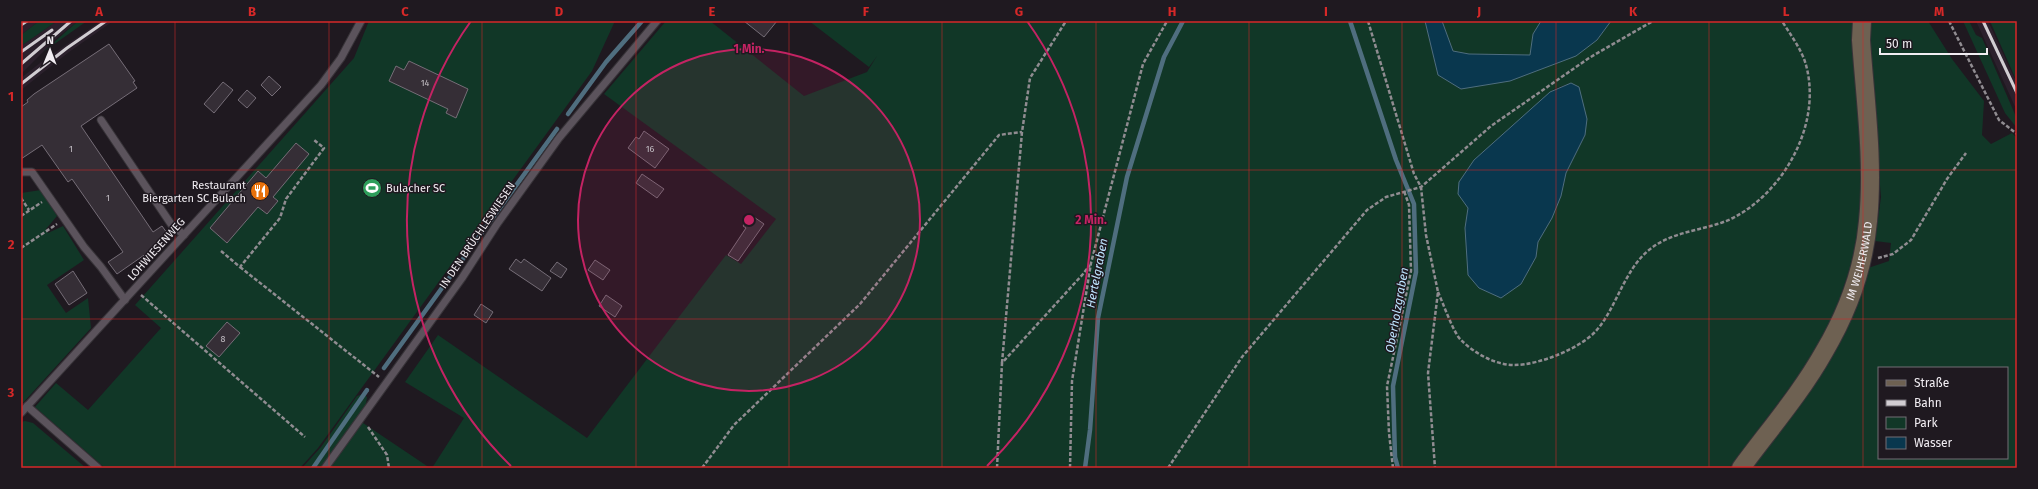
<svg xmlns="http://www.w3.org/2000/svg" width="2038" height="489" viewBox="0 0 2038 489" font-family="'Fira Sans',sans-serif">
  <rect width="100%" height="100%" fill="#1f1920"/>
  <!-- built -->
  <g fill="#2b202c">
    <polygon points="21,21 39,21 21,35"/>
    <polygon points="57,21 78,21 58,37 21,74 21,46"/>
    <polygon points="101,21 113,21 69,52 21,90 21,78 44,60"/>
    <polygon points="1976,21 1988,21 2012,73 2017,83 2017,111"/>
  </g>
  <!-- green -->
  <g fill="#113727" fill-rule="evenodd">
    <polygon points="39,21 57,21 21,46 21,35"/>
    <polygon points="78,21 87,21 43,52"/>
    <polygon points="369,21 615,21 592,71 318,448 300,468 105,468 35,407 56,383 88,410 161,328 135,305 354,58"/>
    <path d="M666,21H710L804,96L867,72L877,56L869,67L809,21H1425L1438,75L1461,89L1597,40L1611,21H1856L1863,192L1857,247L1833,319L1815,354L1729,468H432L464,418L405,382L438,335L587,438L726,255L741,264L776,219L604,94ZM1571,83L1585,135L1566,173L1561,196L1552,218L1538,242L1536,257L1521,284L1465,228L1468,208L1531,111L1554,89Z"/>
    <polygon points="1442,21 1541,21 1533,34 1531,55 1469,54 1453,51"/>
    <path d="M1870,21H1928L1952,59L1984,101L1982,135L1991,144L2012,133L2017,138V468H1752L1868,268L1889,261L1891,243L1875,241L1881,197L1869,59ZM1879,368H2007V458H1879Z"/>
    <polygon points="1963,21 1969,21 1976,35 1982,38 2017,119 2017,128 2005,113"/>
    <polygon points="1990,21 2017,21 2017,82"/>
    <polygon points="41,190 57,216 46,229 48,233 63,226 84,260 47,285 66,313 88,298 91,328 21,405 21,193"/>
    <polygon points="363,394 367,397 363,423 430,468 302,468 321,447 357,396"/>
    <polygon points="25,421 33,423 86,468 21,468 21,422"/>
  </g>
  <!-- water -->
  <g fill="#09374e" stroke="#4f6e7f">
    <polygon points="1425,21 1442,21 1453,51 1469,54 1530,55 1533,34 1541,21 1611,21 1597,40 1576,56 1510,81 1461,89 1438,75"/>
    <polygon points="1571,83 1579,87 1587,119 1585,135 1566,173 1561,196 1552,218 1538,242 1536,257 1521,284 1501,298 1479,288 1468,275 1465,228 1468,208 1458,194 1459,182 1474,160 1550,92"/>
  </g>
  <g fill="none" stroke-linecap="round" stroke-linejoin="round">
    <!-- stream -->
    <g stroke="#4f6e7f" stroke-width="4.5">
      <polyline points="1350,21 1396,160 1414,204 1416,272 1393,386 1395,457 1398,468"/>
      <polyline points="568,114 606,62 642,21"/>
      <polyline points="384,368 557,129"/>
      <polyline points="313,468 367,390"/>
      <polyline points="1085,468 1090,430 1098,318 1127,177 1164,57 1183,21"/>
    </g>
  </g>
  <!-- building -->
  <g fill="#352e36" stroke="#756d77">
    <polygon points="744,21 777,21 764,37"/>
    <polygon points="109,44 135,81 133,82 137,88 81,126 153,232 162,226 170,237 117,274 108,262 123,252 72,179 68,182 42,145 21,159 21,107 28,102 27,100 34,94"/>
    <polygon points="409,61 468,89 456,118 446,113 448,109 389,81 396,66 404,70"/>
    <polygon points="269,76 281,87 272,96 261,85"/>
    <polygon points="223,82 233,90 214,113 204,104"/>
    <polygon points="247,90 256,98 247,108 238,100"/>
    <polygon points="644,131 669,149 655,168 628,148 636,137 639,139"/>
    <polygon points="296,143 309,154 273,197 278,201 267,214 258,207 227,243 210,228 258,171 266,178"/>
    <polygon points="642,174 664,189 657,198 636,183"/>
    <polygon points="751,215 764,224 738,261 728,255 746,228 743,226"/>
    <polygon points="516,259 521,263 524,259 551,278 542,291 509,269"/>
    <polygon points="595,260 610,270 603,280 588,270"/>
    <polygon points="557,262 567,269 561,278 550,271"/>
    <polygon points="73,271 87,293 69,305 55,284"/>
    <polygon points="606,295 622,306 615,317 599,306"/>
    <polygon points="481,304 493,312 486,323 474,315"/>
    <polygon points="227,322 240,333 219,357 206,346"/>
  </g>
  <g fill="none" stroke-linecap="round" stroke-linejoin="round">
    <defs>
      <g id="lane">
        <polyline points="101,120 171,224 184,235"/>
        <polyline points="21,172 32,172 84,247 101,267 125,300"/>
        <polyline points="27,406 98,468"/>
        <polyline points="21,413 321,85 341,58 361,21"/>
        <polyline points="325,468 462,278 497,224 559,138 657,21"/>
      </g>
      <g id="secondary">
        <path id="s1" d="M1741,468C1769,430 1801,393 1824,352C1847,313 1864,267 1868,221C1874,161 1865,99 1861,40L1862,21"/>
      </g>
    </defs>
    <!-- lane casing -->
    <use href="#lane" stroke="#373338" stroke-width="9"/>
    <!-- secondary casing -->
    <use href="#secondary" stroke="#373338" stroke-width="20"/>
    <!-- path -->
    <g stroke="#908c91" stroke-width="2.5" stroke-dasharray="4 2" stroke-linecap="butt">
      <polyline points="1368,21 1414,174 1421,187 1426,235 1438,292 1428,373 1435,468"/>
      <polyline points="1949,21 1999,120 2017,134"/>
      <polyline points="21,198 29,210"/>
      <polyline points="21,216 42,202"/>
      <polyline points="21,248 57,224"/>
      <polyline points="221,251 240,267 280,218 286,199 324,148 314,140"/>
      <polyline points="1878,258 1893,254 1911,240 1947,179 1966,153"/>
      <polyline points="240,267 379,377"/>
      <path d="M1438,292C1443,303 1454,334 1461,340C1474,353 1495,365 1514,365C1539,365 1579,349 1596,331C1617,307 1624,270 1649,250C1673,230 1706,231 1733,218C1785,191 1822,123 1806,65C1802,50 1790,34 1782,21"/>
      <polyline points="141,295 305,437"/>
      <polyline points="1002,363 1022,132 1030,78 1066,21"/>
      <polyline points="368,427 387,455 389,468"/>
      <polyline points="702,468 734,425 860,304 999,135 1022,132"/>
      <polyline points="997,468 1002,363 1083,274 1090,265"/>
      <polyline points="1070,468 1072,381 1091,263 1143,64 1167,21"/>
      <polyline points="1168,468 1242,357 1367,210 1386,197 1421,187 1491,126 1589,58 1653,21"/>
      <polyline points="1393,468 1389,433 1387,386 1411,271 1409,205 1404,191"/>
    </g>
    <!-- lane -->
    <use href="#lane" stroke="#5b535c" stroke-width="7"/>
    <!-- secondary -->
    <use href="#secondary" stroke="#6e6152" stroke-width="18"/>
    <!-- rail -->
    <g stroke="#d1cdd2" stroke-width="3">
      <polyline points="1983,21 2017,93"/>
      <polyline points="21,25 27,21"/>
      <polyline points="21,52 52,30"/>
      <polyline points="21,64 71,21"/>
      <polyline points="21,84 67,48 106,21"/>
    </g>
  </g>
  <!-- grid -->
  <path fill="none" stroke="#d62828" stroke-width="1" stroke-opacity="0.55" d="M175,21V468M329,21V468M482,21V468M636,21V468M789,21V468M942,21V468M1096,21V468M1249,21V468M1402,21V468M1556,21V468M1709,21V468M1863,21V468M21,170H2017M21,319H2017"/>
  <!-- distance rings -->
  <circle cx="749" cy="220" r="171" fill="#c42363" fill-opacity=".12"/>
  <g fill="none" stroke="#c42363" stroke-width="2">
    <circle cx="749" cy="220" r="171"/>
    <path d="M511 466A342 342 0 0 1 471 21M1027 21A342 342 0 0 1 987 466"/>
  </g>
  <!-- icons -->
  <defs>
    <symbol id="stadium-disc" viewBox="-11 -11 22 22"><circle r="9.5" fill="#2e9e5b" stroke="#1f1920"/><path d="M0-5a6.5 5 0 1 0 0 10a6.5 5 0 1 0 0-10ZM-3.5-1.8h7v3.6h-7Z" fill="#fff"/></symbol>
    <symbol id="restaurant-disc" viewBox="-11 -11 22 22"><circle r="9.5" fill="#e8710a" stroke="#1f1920"/><path d="M-5-6h1v4h1v-4h1v4h1v-4h1v5L-1.5 .5V6h-2V.5L-5-1ZM5-6V6H3V1.5H1.5Q1.5-4 5-6Z" fill="#fff"/></symbol>
  </defs>
  <g fill-rule="evenodd">
    <use href="#stadium-disc" x="361" y="177" width="22" height="22"/>
    <use href="#restaurant-disc" x="249" y="180" width="22" height="22"/>
  </g>
  <g text-anchor="middle" stroke-width="3" stroke-linejoin="round" paint-order="stroke">
    <!-- number labels -->
    <g font-size="9" fill="#c2bdc3">
      <text x="425" y="86">14</text>
      <text x="71" y="152">1</text>
      <text x="650" y="152">16</text>
      <text x="108" y="201">1</text>
      <text x="223" y="342">8</text>
    </g>
    <!-- poi labels -->
    <g font-size="11" fill="#f1edf2" stroke="#1f1920" text-anchor="end">
      <text x="246" y="189">Restaurant<tspan x="246" dy="13">Biergarten SC Bulach</tspan></text>
      <text x="386" y="192" text-anchor="start">Bulacher SC</text>
    </g>
    <!-- street labels -->
    <g font-size="11" fill="#f1edf2" stroke="#1f1920">
      <text transform="translate(477 235) rotate(-56)" y="4">IN DEN BRÜCHLESWIESEN</text>
      <text transform="translate(156 249) rotate(-48)" y="4">LOHWIESENWEG</text>
      <text dy="4" stroke="none"><textPath href="#s1" startOffset="241">IM WEIHERWALD</textPath></text>
    </g>
    <!-- water labels -->
    <g font-size="12" font-style="italic" fill="#bee5ff" stroke="#1f1920">
      <text transform="translate(1097 273) rotate(-79)" y="4">Hertelgraben</text>
      <text transform="translate(1397 310) rotate(-80)" y="4">Oberholzgraben</text>
    </g>
  </g>
  <circle cx="749" cy="220" r="6" fill="#c42363" stroke="#1f1920" stroke-width="2"/>
  <g font-size="12" text-anchor="middle" font-weight="bold" fill="#c42363" stroke="#1f1920" stroke-width="3" stroke-linejoin="round" paint-order="stroke">
    <text x="749" y="53">1 Min.</text>
    <text x="1091" y="224">2 Min.</text>
  </g>
  <!-- border -->
  <rect width="2038" height="489" fill="none" stroke="#1f1920" stroke-width="44"/>
  <!-- legend -->
  <rect x="1878" y="367" width="130" height="92" fill="#1f1920" stroke="#736e74"/>
  <rect x="1886" y="380" width="20" height="6" fill="#6e6152" stroke="#736e74"/>
  <text x="1914" y="387" font-size="12" fill="#f1edf2">Straße</text>
  <rect x="1886" y="400" width="20" height="6" fill="#d1cdd2" stroke="#736e74"/>
  <text x="1914" y="407" font-size="12" fill="#f1edf2">Bahn</text>
  <rect x="1886" y="417" width="20" height="12" fill="#113727" stroke="#736e74"/>
  <text x="1914" y="427" font-size="12" fill="#f1edf2">Park</text>
  <rect x="1886" y="437" width="20" height="12" fill="#09374e" stroke="#736e74"/>
  <text x="1914" y="447" font-size="12" fill="#f1edf2">Wasser</text>
  <!-- north arrow -->
  <g transform="translate(50 50) rotate(1)" stroke="#1f1920" stroke-width="3" paint-order="stroke">
  <path d="M0-3L7 15L0 10L-7 15Z" fill="#f1edf2"/>
  <text y="-6" font-size="11" font-weight="bold" text-anchor="middle" fill="#f1edf2">N</text>
  </g>
  <!-- scale -->
  <path d="M1880 48v6h107v-6" fill="none" stroke="#f1edf2" stroke-width="2"/>
  <text x="1886" y="48" font-size="12" fill="#f1edf2" stroke="#1f1920" stroke-width="3" paint-order="stroke">50 m</text>
  <rect x="22" y="22" width="1994" height="445" fill="none" stroke="#d62828" stroke-width="1.5"/>
  <g font-size="13" text-anchor="middle" font-weight="bold" fill="#d62828">
    <text x="99" y="16">A</text>
    <text x="252" y="16">B</text>
    <text x="405" y="16">C</text>
    <text x="559" y="16">D</text>
    <text x="712" y="16">E</text>
    <text x="866" y="16">F</text>
    <text x="1019" y="16">G</text>
    <text x="1172" y="16">H</text>
    <text x="1326" y="16">I</text>
    <text x="1479" y="16">J</text>
    <text x="1633" y="16">K</text>
    <text x="1786" y="16">L</text>
    <text x="1939" y="16">M</text>
    <text x="11" y="101">1</text>
    <text x="11" y="249">2</text>
    <text x="11" y="397">3</text>
  </g>
</svg>
